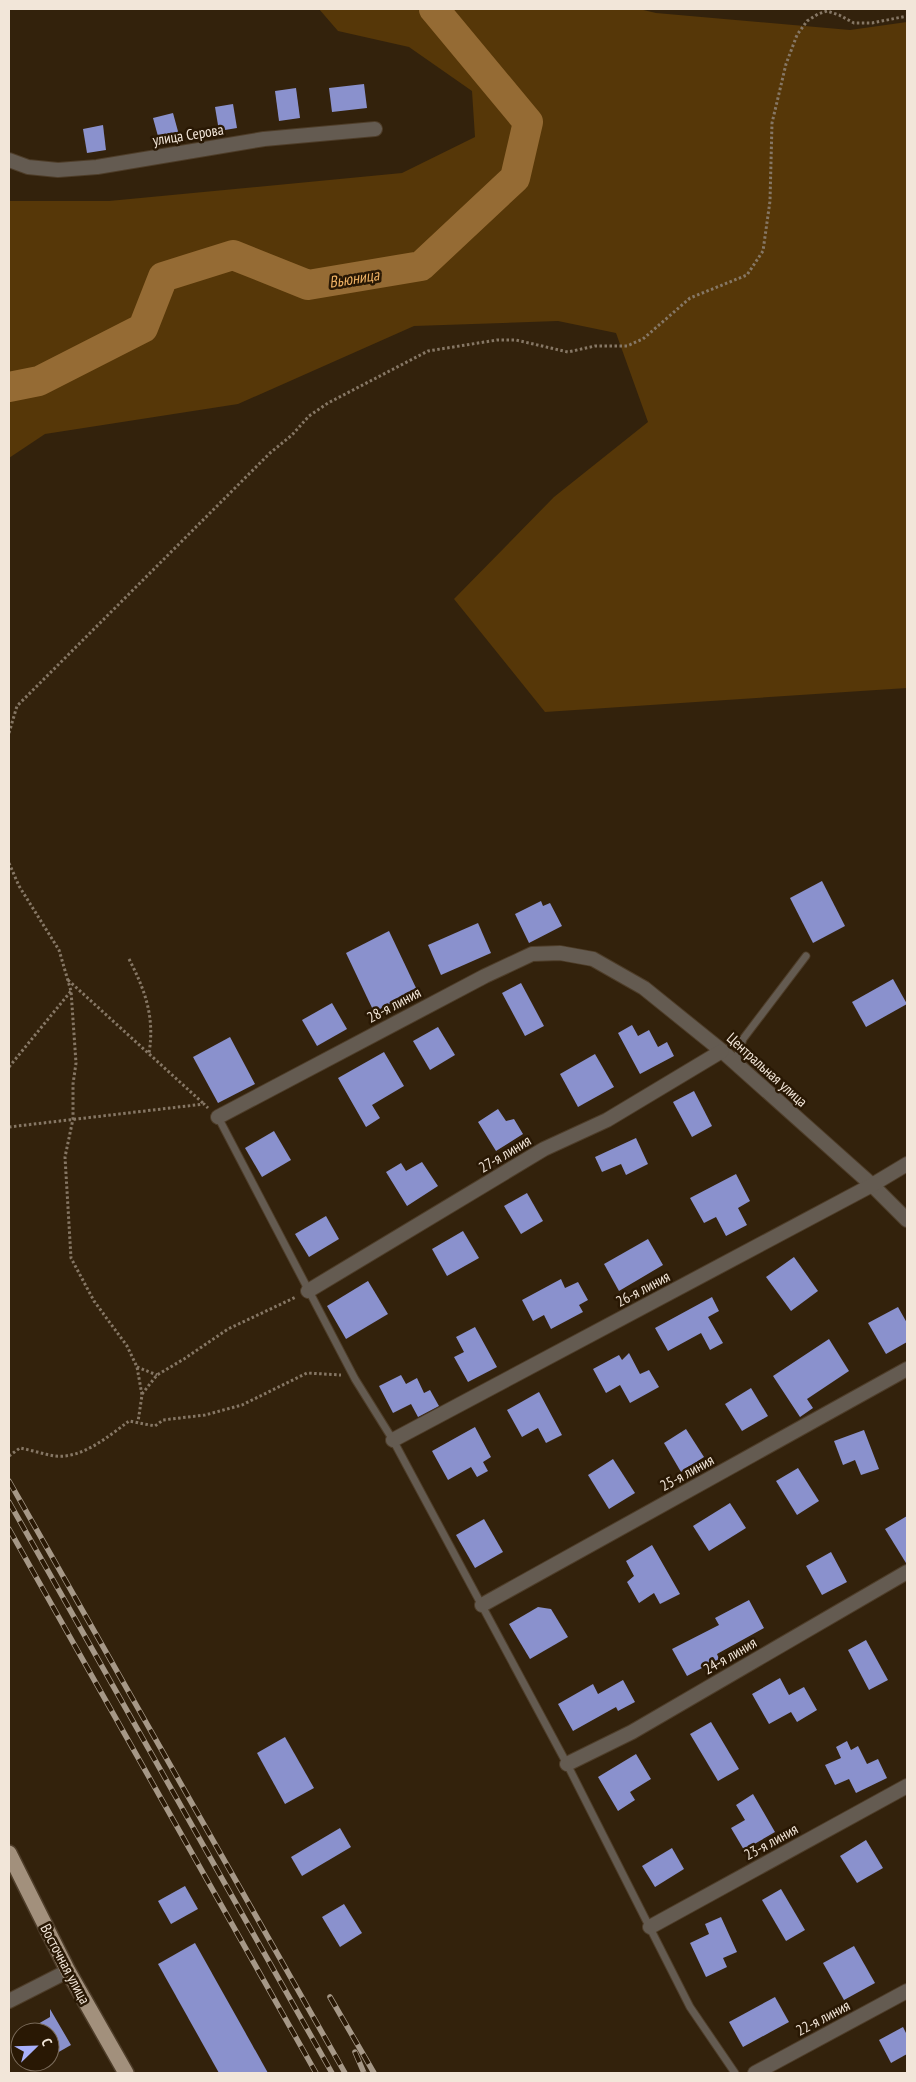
<svg xmlns="http://www.w3.org/2000/svg" width="916" height="2082" viewBox="0 0 916 2082" font-family="'PT Sans Narrow',sans-serif">
  <rect width="100%" height="100%" fill="#33220c"/>
  <!-- green -->
  <polygon fill="#563708" points="319,9 639,9 656,13 850,30 907,22 907,688 545,712 454,599 554,497 648,422 616,333 558,321 414,326 238,404 45,434 9,458 9,201 109,201 402,173 475,137 472,91 409,47 338,31"/>
  <g fill="none" stroke-linecap="round" stroke-linejoin="round">
    <!-- river -->
    <polyline stroke="#956b34" stroke-width="30" points="9,387 39,381 143,328 163,277 233,255 308,285 421,266 515,178 528,122 434,9"/>
  </g>
  <!-- building -->
  <g fill="#8a91cd">
    <polygon points="364,84 367,108 332,112 329,88"/>
    <polygon points="296,88 300,118 279,121 275,91"/>
    <polygon points="233,104 237,128 219,131 215,107"/>
    <polygon points="173,113 179,135 159,140 153,118"/>
    <polygon points="103,125 106,150 87,153 83,129"/>
    <polygon points="822,881 845,926 813,943 790,898"/>
    <polygon points="541,901 543,906 550,903 562,926 529,943 515,914"/>
    <polygon points="478,923 491,953 441,975 428,945"/>
    <polygon points="389,931 417,990 374,1012 346,953"/>
    <polygon points="893,979 907,1004 866,1027 852,1002"/>
    <polygon points="521,983 544,1026 525,1036 502,993"/>
    <polygon points="332,1003 347,1029 317,1046 302,1020"/>
    <polygon points="632,1025 638,1036 649,1030 658,1047 667,1042 674,1056 640,1074 618,1033"/>
    <polygon points="438,1027 455,1055 430,1070 413,1041"/>
    <polygon points="230,1037 255,1084 218,1103 193,1057"/>
    <polygon points="384,1052 404,1086 372,1105 380,1118 366,1127 338,1078"/>
    <polygon points="595,1054 614,1087 578,1107 560,1074"/>
    <polygon points="694,1091 712,1126 692,1137 673,1102"/>
    <polygon points="498,1109 506,1121 514,1119 523,1134 496,1151 478,1122"/>
    <polygon points="274,1131 291,1160 262,1177 245,1148"/>
    <polygon points="636,1138 648,1164 626,1175 621,1164 602,1172 595,1157"/>
    <polygon points="422,1162 438,1186 407,1206 386,1172 401,1163 406,1171"/>
    <polygon points="736,1174 750,1201 738,1208 747,1225 726,1236 716,1217 704,1223 690,1198"/>
    <polygon points="527,1193 543,1221 521,1234 504,1206"/>
    <polygon points="326,1216 339,1239 309,1257 295,1234"/>
    <polygon points="463,1231 479,1258 447,1276 432,1249"/>
    <polygon points="648,1239 663,1265 619,1291 604,1264"/>
    <polygon points="794,1257 818,1291 791,1311 766,1277"/>
    <polygon points="561,1279 565,1288 578,1282 588,1300 579,1305 583,1312 551,1329 544,1315 533,1321 522,1300"/>
    <polygon points="368,1281 388,1314 346,1339 327,1306"/>
    <polygon points="712,1297 719,1311 708,1317 723,1343 710,1350 701,1333 668,1351 655,1328"/>
    <polygon points="898,1307 907,1323 907,1342 886,1354 868,1323"/>
    <polygon points="475,1327 497,1367 468,1382 454,1357 464,1352 456,1337"/>
    <polygon points="829,1339 849,1371 807,1399 813,1408 800,1417 773,1376"/>
    <polygon points="629,1353 640,1374 649,1370 659,1387 630,1403 620,1385 606,1393 593,1369 619,1355 622,1360"/>
    <polygon points="401,1375 406,1384 417,1378 424,1393 430,1390 439,1406 418,1417 411,1404 393,1413 379,1386"/>
    <polygon points="751,1388 768,1416 742,1431 725,1404"/>
    <polygon points="539,1392 562,1435 546,1443 538,1428 522,1437 507,1410"/>
    <polygon points="475,1427 491,1457 483,1462 488,1471 477,1477 471,1467 448,1480 432,1451"/>
    <polygon points="686,1429 704,1457 681,1472 664,1443"/>
    <polygon points="864,1430 879,1469 861,1475 855,1460 843,1465 834,1441"/>
    <polygon points="613,1459 635,1493 609,1509 588,1475"/>
    <polygon points="798,1468 819,1501 797,1515 776,1481"/>
    <polygon points="730,1503 746,1528 709,1551 693,1526"/>
    <polygon points="907,1516 907,1563 906,1563 885,1529"/>
    <polygon points="484,1519 503,1552 475,1568 456,1535"/>
    <polygon points="652,1545 680,1594 660,1604 654,1593 639,1603 627,1582 634,1576 626,1561"/>
    <polygon points="831,1552 847,1582 822,1595 806,1566"/>
    <polygon points="749,1600 764,1628 717,1654 719,1659 687,1676 672,1649 719,1625 715,1618"/>
    <polygon points="538,1607 551,1609 568,1637 530,1659 509,1624"/>
    <polygon points="866,1640 888,1680 869,1690 848,1650"/>
    <polygon points="780,1678 789,1695 804,1687 817,1710 797,1722 791,1712 769,1724 752,1694"/>
    <polygon points="623,1680 635,1702 618,1711 616,1707 573,1731 558,1704 593,1684 598,1694"/>
    <polygon points="711,1722 739,1769 718,1781 690,1734"/>
    <polygon points="285,1737 314,1788 285,1804 257,1753"/>
    <polygon points="847,1741 851,1750 858,1746 867,1764 878,1759 887,1778 856,1793 849,1779 835,1785 825,1765 841,1758 836,1747"/>
    <polygon points="636,1754 651,1779 630,1792 635,1800 618,1811 598,1777"/>
    <polygon points="753,1794 775,1832 744,1850 731,1828 745,1820 736,1805"/>
    <polygon points="340,1828 351,1847 302,1876 291,1857"/>
    <polygon points="866,1840 883,1868 857,1883 840,1856"/>
    <polygon points="672,1848 684,1869 655,1887 642,1866"/>
    <polygon points="185,1886 198,1909 171,1924 158,1901"/>
    <polygon points="781,1889 805,1930 786,1941 762,1900"/>
    <polygon points="344,1904 362,1933 340,1947 322,1917"/>
    <polygon points="721,1917 737,1952 723,1958 727,1967 706,1977 690,1943 709,1934 705,1924"/>
    <polygon points="195,1943 268,2073 219,2073 158,1964"/>
    <polygon points="854,1946 875,1983 844,2000 823,1963"/>
    <polygon points="775,1997 789,2022 743,2047 729,2022"/>
    <polygon points="50,2009 71,2045 50,2057 50,2032 24,2032 50,2017"/>
    <polygon points="903,2027 907,2035 907,2054 891,2063 879,2040"/>
  </g>
  <g fill="none" stroke-linecap="round" stroke-linejoin="round">
    <defs>
      <g id="lane">
        <polyline points="735,1063 743,1039 806,956"/>
        <polyline points="218,1117 355,1379 393,1440 567,1764 690,2007 735,2073"/>
      </g>
      <g id="street">
        <polyline points="9,160 28,167 58,170 97,167 264,139 375,129"/>
        <polyline points="218,1117 485,976 532,954 560,953 593,959 644,988 722,1051 872,1185 907,1220"/>
        <polyline points="308,1291 544,1149 607,1120 722,1051"/>
        <polyline points="393,1440 872,1185 907,1164"/>
        <polyline points="482,1605 907,1369"/>
        <polyline points="567,1764 632,1732 907,1572"/>
        <polyline points="650,1927 907,1786"/>
        <polyline points="9,2001 68,1971"/>
        <polyline points="755,2073 907,1991"/>
      </g>
      <polyline id="primary" points="9,1853 68,1971 126,2073"/>
    </defs>
    <!-- lane casing -->
    <use href="#lane" stroke="#4e3d29" stroke-width="9"/>
    <!-- street casing -->
    <use href="#street" stroke="#4e3d29" stroke-width="16"/>
    <!-- primary casing -->
    <use href="#primary" stroke="#4e3d29" stroke-width="18"/>
    <!-- path -->
    <g stroke="#867765" stroke-width="3" stroke-dasharray="2.5 2.5" stroke-linecap="butt">
      <polyline points="9,733 17,706 270,453 292,435 309,416 328,403 428,351 497,340 516,340 568,352 595,346 627,346 643,339 690,298 747,275 763,251 770,201 772,123 786,64 797,35 807,21 818,14 827,11 839,15 854,23 872,23 907,16"/>
      <polyline points="9,863 19,886 59,950 71,991 76,1063 73,1084 73,1119 65,1157 71,1258 94,1301 127,1346 137,1367 142,1395 138,1422"/>
      <path d="M129,959C145,990 155,1017 149,1053"/>
      <polyline points="68,980 204,1104"/>
      <polyline points="9,1067 71,991"/>
      <polyline points="9,1127 204,1104 208,1108"/>
      <polyline points="137,1367 157,1375"/>
      <polyline points="142,1394 157,1375 184,1359 228,1329 296,1297"/>
      <path d="M9,1456L20,1448C31,1450 43,1454 55,1456C82,1459 109,1436 129,1421L155,1426L163,1420L205,1415L242,1405L307,1373L341,1375"/>
    </g>
    <!-- lane -->
    <use href="#lane" stroke="#645b51" stroke-width="7"/>
    <!-- street -->
    <use href="#street" stroke="#645b51" stroke-width="14"/>
    <!-- primary -->
    <use href="#primary" stroke="#a2907c" stroke-width="15"/>
    <defs>
      <g id="rail">
        <polyline points="9,1481 345,2073"/>
        <polyline points="9,1502 332,2073"/>
        <polyline points="9,1529 316,2073"/>
        <polyline points="330,1997 374,2073"/>
        <polyline points="355,2052 364,2073"/>
      </g>
    </defs>
    <!-- rail casing -->
    <use href="#rail" stroke="#a69887" stroke-width="5.5"/>
    <!-- rail -->
    <use href="#rail" stroke="#291804" stroke-width="4" stroke-dasharray="11" stroke-linecap="butt"/>
  </g>
  <g text-anchor="middle" stroke-width="5" stroke-linejoin="round" paint-order="stroke">
    <!-- street labels -->
    <g font-size="15" fill="#f2e6d9" stroke="#291804">
      <text transform="translate(188 135) rotate(-9)" y="5">улица Серова</text>
      <text transform="translate(394 1005) rotate(-28)" y="5">28-я линия</text>
      <text transform="translate(767 1070) rotate(42)" y="5">Центральная улица</text>
      <text transform="translate(505 1154) rotate(-31)" y="5">27-я линия</text>
      <text transform="translate(643 1289) rotate(-28)" y="5">26-я линия</text>
      <text transform="translate(687 1473) rotate(-29)" y="5">25-я линия</text>
      <text transform="translate(730 1656) rotate(-30)" y="5">24-я линия</text>
      <text transform="translate(771 1842) rotate(-29)" y="5">23-я линия</text>
      <text transform="translate(65 1964) rotate(62)" y="5">Восточная улица</text>
      <text transform="translate(823 2018) rotate(-28)" y="5">22-я линия</text>
    </g>
    <!-- water labels -->
    <g font-size="16" font-style="italic" fill="#efb264" stroke="#291804">
      <text transform="translate(354 278) rotate(-9)" y="6">Вьюница</text>
    </g>
  </g>
  <!-- border -->
  <rect width="916" height="2082" fill="none" stroke="#f2e6d9" stroke-width="20"/>
  <!-- north arrow -->
  <g transform="translate(35 2047) rotate(67)"><circle r="24" fill="#291804" stroke="#796a59"/>
  <path d="M0-4L9 19L0 12L-9 19Z" fill="#a8b0fc"/>
  <text y="-8" font-size="14" font-weight="bold" text-anchor="middle" fill="#f2e6d9">С</text>
  </g>
</svg>
